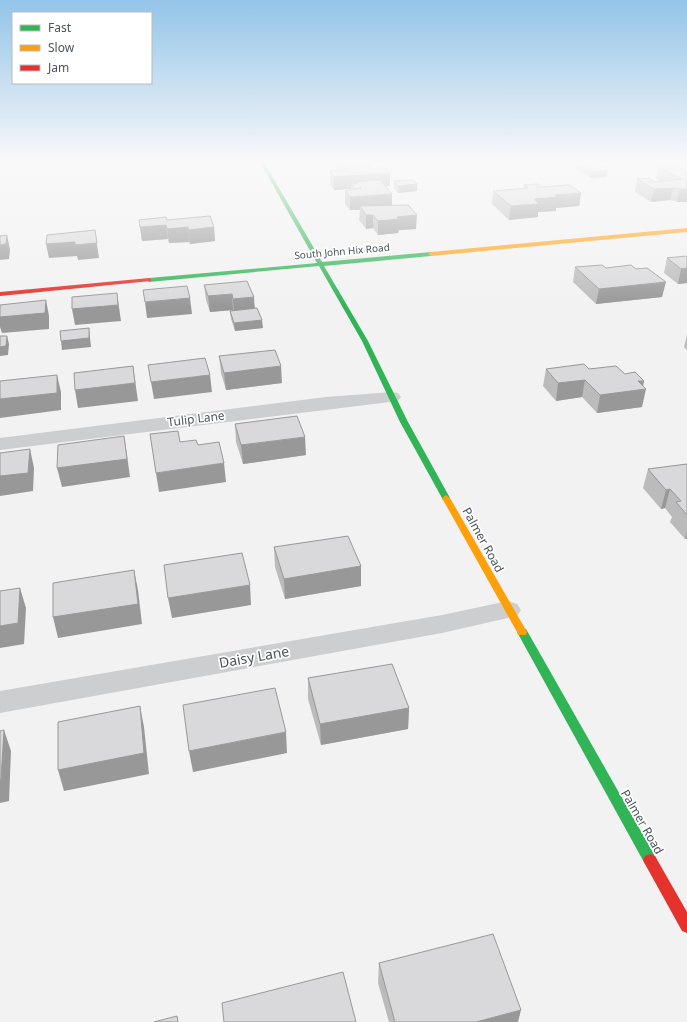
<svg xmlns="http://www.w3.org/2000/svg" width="687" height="1022" viewBox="0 0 687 1022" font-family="'Noto Sans',sans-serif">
  <rect width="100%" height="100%" fill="#f3f2f2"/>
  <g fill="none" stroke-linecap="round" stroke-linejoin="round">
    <!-- street -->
    <g fill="#ccced0" fill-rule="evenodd">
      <polygon points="392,392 398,393 401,397 398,401 0,450 0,438 326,397"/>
      <polygon points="508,601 517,604 521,610 517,616 442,633 0,713 0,691 442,615"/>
    </g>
    <!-- fast -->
    <g fill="#30b455" fill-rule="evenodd">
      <polygon points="261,164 265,164 322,262 431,252 434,254 431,256 324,266 368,341 408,422 450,498 449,500 443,500 442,498 400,422 362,341 319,266 149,282 146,280 149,278 317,263"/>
      <polygon points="522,628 526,629 655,856 657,860 655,864 650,866 645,864 517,632 518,629"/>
    </g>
    <!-- slow -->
    <g fill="#ff9f0a" fill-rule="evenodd">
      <polygon points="687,228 687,232 431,256 428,254 431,252"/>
      <polygon points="446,495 450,498 527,632 526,635 518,635 517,632 442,498"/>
    </g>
    <!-- jam -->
    <g fill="#e5322d" fill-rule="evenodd">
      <polygon points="149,278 151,279 151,281 0,296 0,292"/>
      <polygon points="650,854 655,856 687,912 687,933 682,931 645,864 643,860 645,856"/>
    </g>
  </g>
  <!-- wall -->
  <g fill="#bbbbbc">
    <polygon points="341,164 374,166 368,166 370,169 390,173 390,186 385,186 392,205 416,229 399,230 398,233 378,235 373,228 366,229 359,220 360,210 350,210 345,204 345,191 351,190 351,189 334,190 330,184 330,171 336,171 336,165 341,165"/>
    <polygon points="569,164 597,164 607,177 590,178"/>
    <polygon points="658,167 687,172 677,202 670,200 651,202 635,192 637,179 654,182 659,181 656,179"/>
    <polygon points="394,181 417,184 417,191 398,193 394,188"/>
    <polygon points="524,185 542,187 581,193 579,206 556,208 556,211 538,212 538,217 509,220 492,204 493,191 524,189"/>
    <polygon points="139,220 167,220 214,227 215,241 190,244 189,242 169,243 168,239 142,241"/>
    <polygon points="687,257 687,283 678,284 664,273 667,258"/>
    <polygon points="575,267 636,269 662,297 596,304 573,282"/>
    <polygon points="247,281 255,308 263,328 235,331 231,319 230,311 233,310 210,312 206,300 204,285"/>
    <polygon points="687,335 687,350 684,347"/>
    <polygon points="219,356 282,383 226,390 221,373"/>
    <polygon points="546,369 625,374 644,381 643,387 642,407 597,413 582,397 556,401 543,386"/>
    <polygon points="235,424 306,455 243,464 236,442"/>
    <polygon points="687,464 687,539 685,539 670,522 672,517 665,508 661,509 643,488 648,469"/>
    <polygon points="274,547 361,566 361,586 285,599 275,567"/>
    <polygon points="308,678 409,708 408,729 321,745 308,699"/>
    <polygon points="379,963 518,1022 389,1022 378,983"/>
  </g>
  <!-- shaded-wall -->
  <g fill="#989899">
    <polygon points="356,164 374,164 374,166 356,167"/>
    <polygon points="608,170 607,177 590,178 591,172"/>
    <polygon points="390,173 390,186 357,188 357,184 356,182 356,188 351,184 351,189 334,190 334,177"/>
    <polygon points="687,177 687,202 677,202 680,189"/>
    <polygon points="417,184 417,191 398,193 398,186"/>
    <polygon points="673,188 670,200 651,202 654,189"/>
    <polygon points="581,193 579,206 556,208 556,211 538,212 538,217 509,220 511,206 534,199 555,195"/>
    <polygon points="392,194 392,207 360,206 360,210 350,210 350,197"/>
    <polygon points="366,215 373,215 373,228 366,229"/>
    <polygon points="417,215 416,229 399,230 398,233 378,235 378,221 397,217"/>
    <polygon points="166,225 168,239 142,241 140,227"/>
    <polygon points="188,227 189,242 169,243 167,229"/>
    <polygon points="214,227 215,241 190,244 188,230"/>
    <polygon points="95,230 99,258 78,260 77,256 49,258 46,244"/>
    <polygon points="7,235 10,250 9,259 0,260 0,245"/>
    <polygon points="687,268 687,283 678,284 681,269"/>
    <polygon points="666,282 662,297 596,304 599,289"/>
    <polygon points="117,293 121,321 75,325 72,309"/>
    <polygon points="232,294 233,310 210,312 208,296"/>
    <polygon points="254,297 255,312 234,315 233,299"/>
    <polygon points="190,298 192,314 147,318 145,302"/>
    <polygon points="46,300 49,316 49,329 2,333 0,327 0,317"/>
    <polygon points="262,320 263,328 235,331 234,323"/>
    <polygon points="89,328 91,347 62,350 61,341"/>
    <polygon points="7,336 9,344 8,355 0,356 0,347"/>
    <polygon points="133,366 138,401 78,408 75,390"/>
    <polygon points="281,366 282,383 226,390 224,373"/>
    <polygon points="57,375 61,392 61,410 0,418 0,399"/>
    <polygon points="210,375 212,392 154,399 151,382"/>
    <polygon points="585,380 582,397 556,401 558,383"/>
    <polygon points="638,381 644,381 642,390 646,389 642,407 597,413 600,395"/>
    <polygon points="124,436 127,455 130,477 62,487 57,468"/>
    <polygon points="305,437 306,455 243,464 241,445"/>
    <polygon points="30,449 34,468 33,491 0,496 0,476"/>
    <polygon points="224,463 226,482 159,492 156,473"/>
    <polygon points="670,489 665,508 661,509 666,490"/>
    <polygon points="687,533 687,539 685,539"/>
    <polygon points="361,566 361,586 285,599 284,579"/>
    <polygon points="134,570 138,590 142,624 58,638 53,617"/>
    <polygon points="250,585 251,605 172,618 168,598"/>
    <polygon points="20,588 26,608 24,644 0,648 0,626"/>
    <polygon points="140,706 144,727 149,774 64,791 58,770"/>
    <polygon points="409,708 408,729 321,745 320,724"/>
    <polygon points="4,730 11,751 9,801 0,803 0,780"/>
    <polygon points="286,732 287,753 193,772 189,751"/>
    <polygon points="521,1010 518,1022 476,1022"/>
  </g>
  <!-- building -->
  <g fill="#d9d9db" stroke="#989899">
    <polygon points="341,164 366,164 370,169 385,168 390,173 334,177 330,171 346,170 340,170 336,165 342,165"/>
    <polygon points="579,164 597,164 608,170 591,172"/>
    <polygon points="676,166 687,172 687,189 680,189 673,188 654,189 637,179 649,178 654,182 682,179 658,167"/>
    <polygon points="380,180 392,194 350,197 345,191 361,188 355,189 351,184 357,184 356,182"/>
    <polygon points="413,180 417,184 398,186 394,181"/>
    <polygon points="538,184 542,187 569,185 581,193 555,195 558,197 534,199 539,204 511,206 493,191 528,188 524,185"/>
    <polygon points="408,205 417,215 397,217 399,219 378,221 373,215 366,215 360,206"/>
    <polygon points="210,216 214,227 188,230 188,227 167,229 166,225 140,227 139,220 166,217 167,220"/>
    <polygon points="95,230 97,243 75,245 75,242 46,244 47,235"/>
    <polygon points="7,235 6,244 0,245 0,236"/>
    <polygon points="686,256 687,257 687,268 681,269 667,258"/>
    <polygon points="602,265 606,268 631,265 636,269 647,268 666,282 599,289 575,267"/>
    <polygon points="247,281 254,297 233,299 232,294 208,296 204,285"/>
    <polygon points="187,286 190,298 145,302 143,290"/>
    <polygon points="117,293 118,305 72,309 72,297"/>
    <polygon points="46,300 45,313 0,317 0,305"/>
    <polygon points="257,308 262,320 234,323 230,311"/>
    <polygon points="89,328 89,338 61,341 60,331"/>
    <polygon points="0,336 7,336 6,346 0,347"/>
    <polygon points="275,350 281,366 224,373 219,356"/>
    <polygon points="205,358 210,375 151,382 148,365"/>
    <polygon points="584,364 589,369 616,366 625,374 635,372 644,381 638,381 646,389 600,395 585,380 558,383 546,369"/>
    <polygon points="133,366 135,383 75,390 74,373"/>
    <polygon points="57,375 57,393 0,399 0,381"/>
    <polygon points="297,416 305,437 241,445 235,424"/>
    <polygon points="178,431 180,442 196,440 198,445 219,442 224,463 156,473 150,434"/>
    <polygon points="124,436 127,459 57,468 58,445"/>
    <polygon points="30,449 28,473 0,476 0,453"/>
    <polygon points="687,464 687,515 676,502 681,501 670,489 666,490 648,469"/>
    <polygon points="348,536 361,566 284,579 274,547"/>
    <polygon points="242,553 250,585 168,598 164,565"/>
    <polygon points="134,570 138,604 53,617 53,583"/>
    <polygon points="20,588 18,623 0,626 0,591"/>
    <polygon points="392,664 409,708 320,724 308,678"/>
    <polygon points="275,688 286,732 189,751 183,705"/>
    <polygon points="140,706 144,753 58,770 58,722"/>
    <polygon points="4,730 1,780 0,780 0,731"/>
    <polygon points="493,934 521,1010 476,1022 395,1022 379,963"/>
    <polygon points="343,972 356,1022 224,1022 222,1003"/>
    <polygon points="177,1016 178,1022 154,1022"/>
  </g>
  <!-- sky -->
  <linearGradient id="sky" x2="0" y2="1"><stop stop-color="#93c4e8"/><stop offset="0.53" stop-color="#faf9f9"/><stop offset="1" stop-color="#faf9f9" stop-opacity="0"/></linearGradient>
  <rect width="687" height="307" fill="url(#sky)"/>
  <g text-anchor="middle" stroke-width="3.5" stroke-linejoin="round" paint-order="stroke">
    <!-- far-street labels -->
    <g font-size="10" fill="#4b545d" stroke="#fff">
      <text transform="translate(342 251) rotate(-5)" y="4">South John Hix Road</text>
    </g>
    <!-- street labels -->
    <g font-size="12" fill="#4b545d" stroke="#fff">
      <text transform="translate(196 419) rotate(-7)" y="4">Tulip Lane</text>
      <text transform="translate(483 540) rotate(61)" y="4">Palmer Road</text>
      <text transform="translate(642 822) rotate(60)" y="4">Palmer Road</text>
    </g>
    <!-- near-street labels -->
    <g font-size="14" fill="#4b545d" stroke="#fff">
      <text transform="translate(254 657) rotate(-10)" y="5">Daisy Lane</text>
    </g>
  </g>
  <!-- legend -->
  <rect x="12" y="12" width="140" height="72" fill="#ffffff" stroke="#b7bbbe"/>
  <rect x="20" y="25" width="20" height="6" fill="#30b455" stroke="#b7bbbe"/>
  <text x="48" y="32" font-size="12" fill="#4b545d">Fast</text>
  <rect x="20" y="45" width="20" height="6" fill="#ff9f0a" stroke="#b7bbbe"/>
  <text x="48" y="52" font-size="12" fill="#4b545d">Slow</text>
  <rect x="20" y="65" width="20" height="6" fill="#e5322d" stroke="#b7bbbe"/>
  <text x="48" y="72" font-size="12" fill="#4b545d">Jam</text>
</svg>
